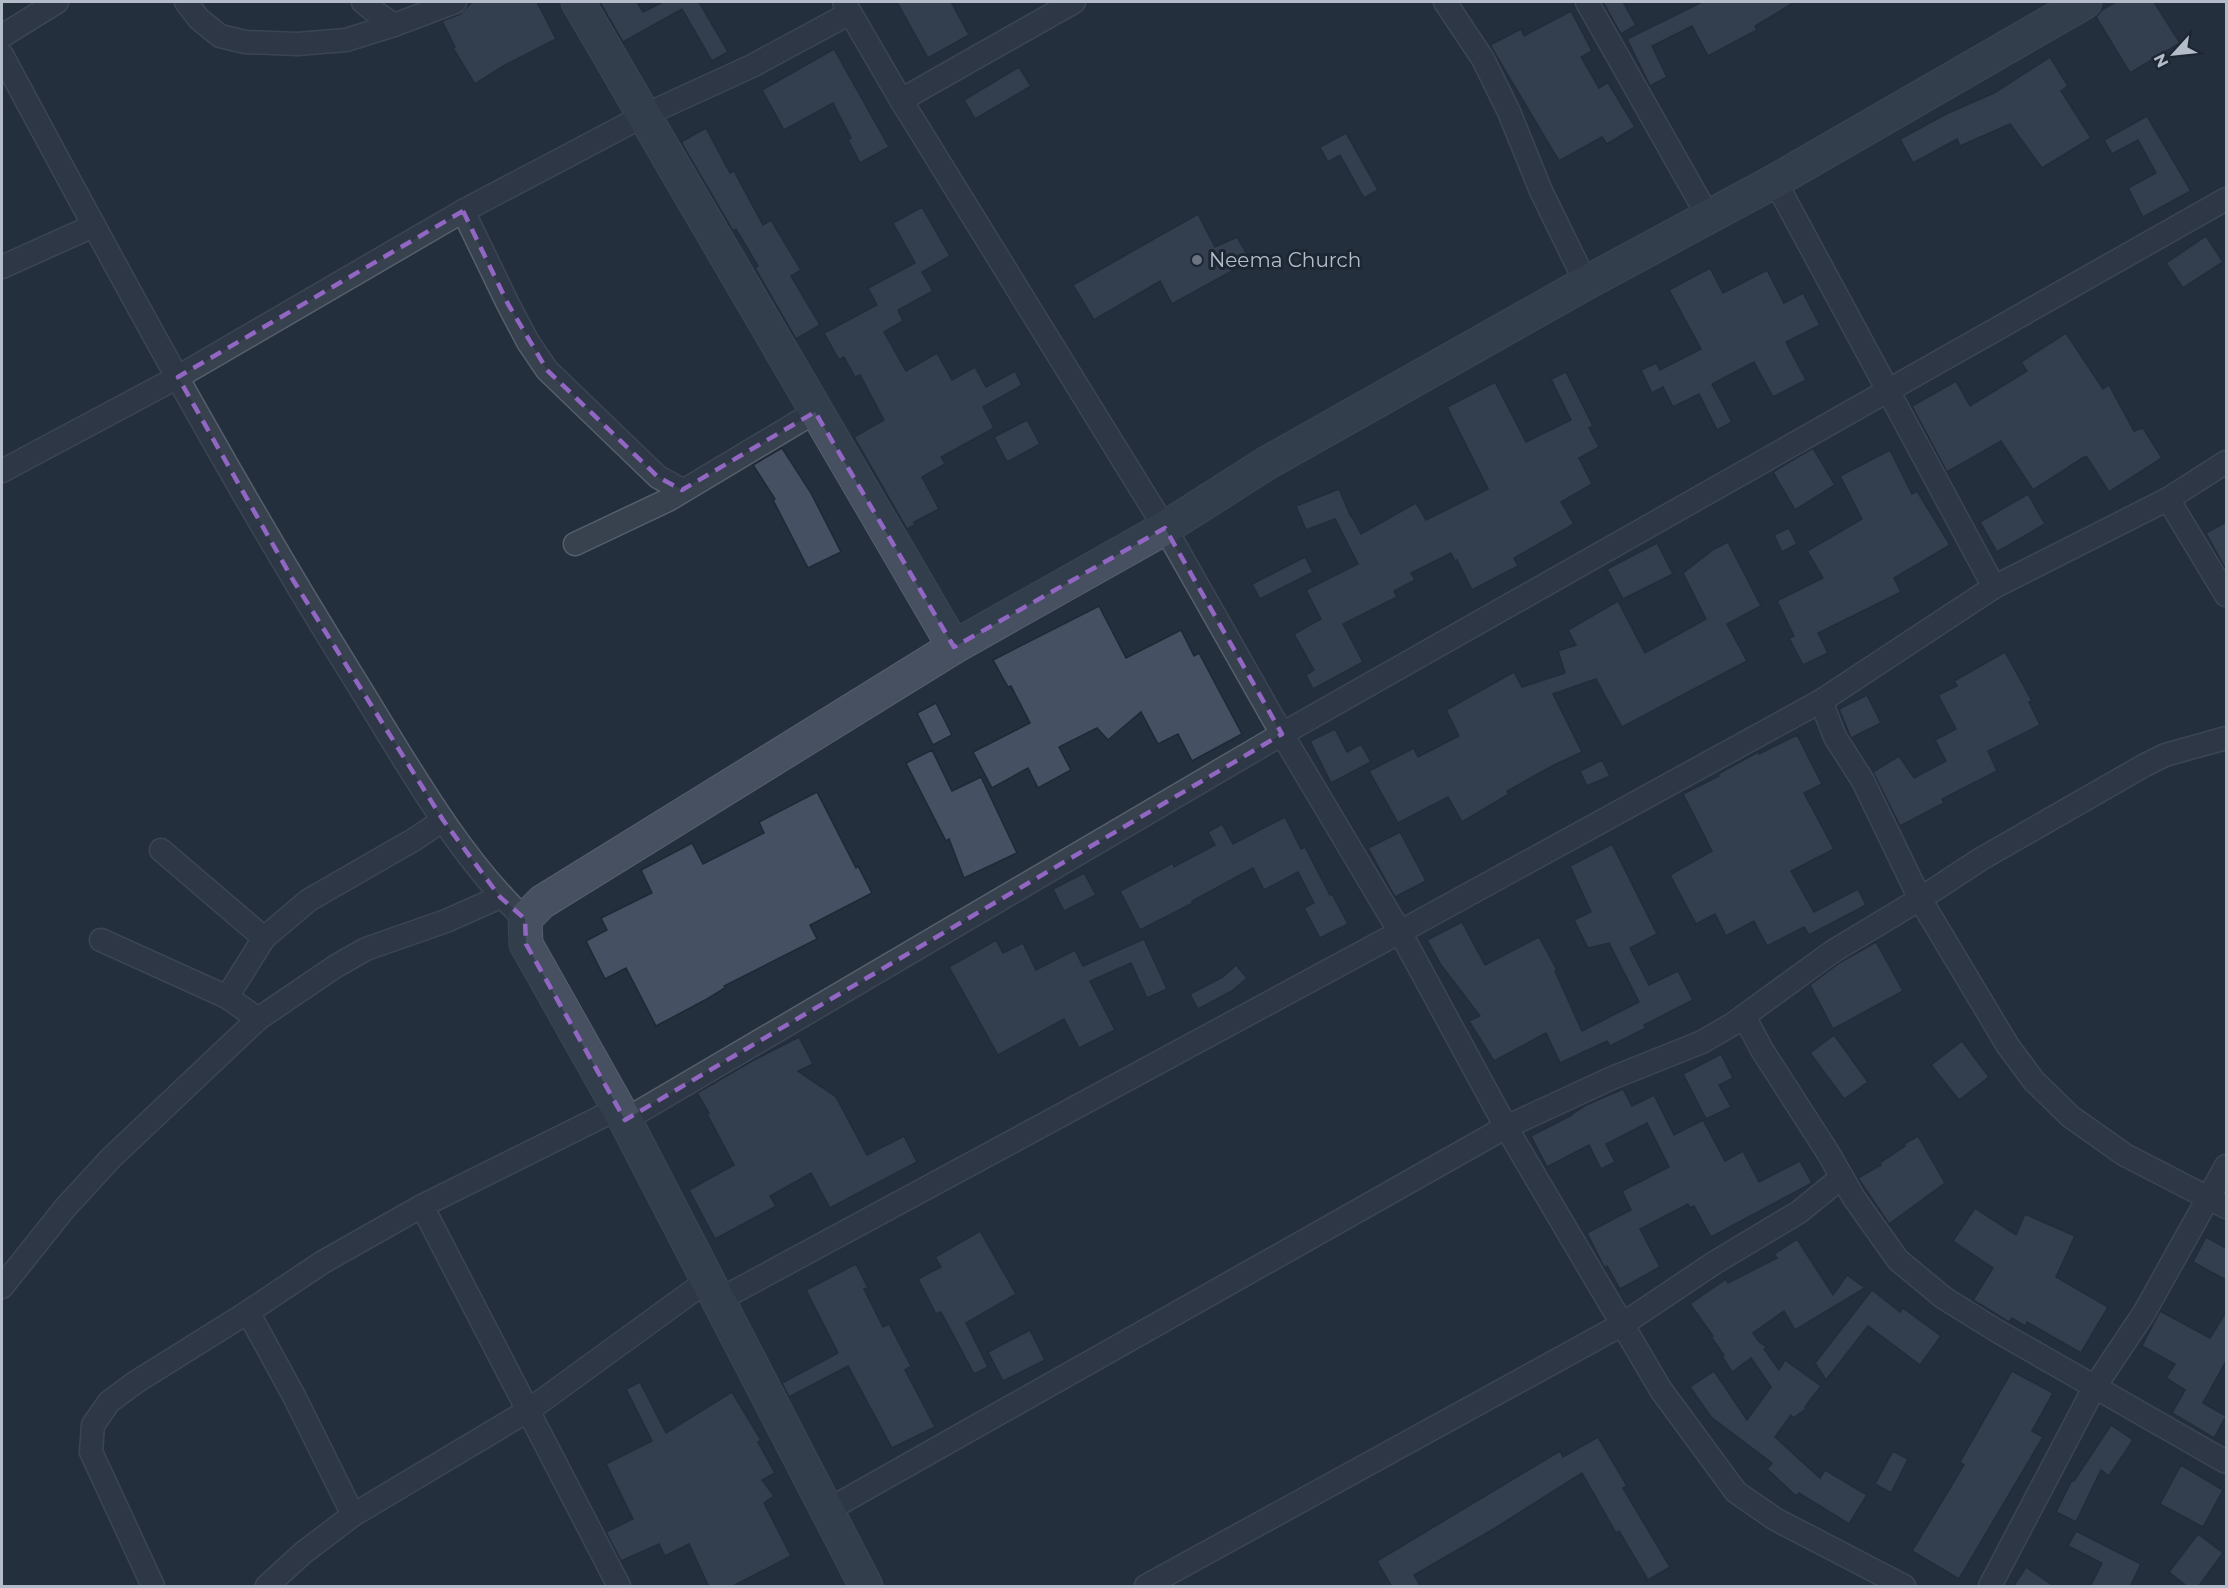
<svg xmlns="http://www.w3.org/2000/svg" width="2228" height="1588" viewBox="0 0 2228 1588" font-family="Montserrat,sans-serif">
  <rect width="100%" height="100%" fill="#242f3e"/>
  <!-- building -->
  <g fill="#455162" stroke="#1f2835" stroke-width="1.5">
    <polygon points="472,2 537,2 556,39 505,65 475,84 453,48 455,47 442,21 460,14"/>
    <polygon points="600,2 637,2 643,12 663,2 699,2 728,52 712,61 682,9 623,42"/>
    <polygon points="897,2 951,2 969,35 928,58"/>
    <polygon points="1603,2 1623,2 1636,25 1621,34"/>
    <polygon points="1702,2 1795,2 1755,26 1757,30 1708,56 1692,26 1652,46 1667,77 1650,86 1627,39"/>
    <polygon points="2115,2 2154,2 2180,43 2130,73 2096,17 2102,10"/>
    <polygon points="1571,11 1592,51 1581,57 1599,88 1607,83 1607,81 1635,127 1607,144 1602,137 1559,161 1490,45 1521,29 1524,36"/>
    <polygon points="834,49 889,147 860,163 848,140 851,138 833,103 784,130 762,90"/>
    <polygon points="2050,57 2068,86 2061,91 2091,138 2042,168 2010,124 1960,146 1957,139 1913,163 1900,139 1946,114 1994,93"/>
    <polygon points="1019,67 1031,86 975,119 964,100"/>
    <polygon points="2147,116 2191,191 2143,217 2128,188 2156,173 2138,140 2112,154 2104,140"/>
    <polygon points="706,128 730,173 734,171 763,225 771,220 801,270 791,276 820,325 796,339 755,268 758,266 736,229 733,231 681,142"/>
    <polygon points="1346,133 1378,190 1364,198 1340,155 1328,162 1320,147"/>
    <polygon points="922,207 950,256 922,272 933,291 898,310 903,321 884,332 906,371 937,353 952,380 975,367 986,387 1015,371 1022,385 983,407 994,428 941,457 945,464 922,477 939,509 914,522 915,525 907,529 854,437 884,420 860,375 855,377 844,357 839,360 824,333 877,305 868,288 915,263 893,223"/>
    <polygon points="1198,214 1215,247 1237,237 1247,254 1243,265 1172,304 1160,281 1094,320 1073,285"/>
    <polygon points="2206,236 2223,262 2183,288 2166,263"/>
    <polygon points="1710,268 1723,293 1767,270 1784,303 1803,293 1820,325 1786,342 1806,380 1773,397 1754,362 1712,384 1732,422 1717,430 1699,394 1673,407 1663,387 1652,393 1641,370 1656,363 1660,370 1701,349 1669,290"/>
    <polygon points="2066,333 2103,389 2109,385 2134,431 2143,428 2162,458 2109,492 2087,457 2084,457 2033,490 2001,441 1947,472 1912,406 1956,381 1970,406 2027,371 2021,362"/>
    <polygon points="1566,372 1593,426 1589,428 1599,447 1579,458 1592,484 1561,502 1574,524 1514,558 1518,566 1472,590 1457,560 1455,561 1451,553 1411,573 1415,580 1394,591 1397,597 1343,624 1363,662 1313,689 1306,675 1314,670 1294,634 1321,619 1306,590 1358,564 1335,519 1306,530 1296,506 1339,489 1351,517 1352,517 1361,534 1416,503 1426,520 1488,489 1447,407 1495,382 1526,442 1571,420 1551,379"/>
    <polygon points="1027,420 1040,444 1007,462 994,437"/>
    <polygon points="782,448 811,493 841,552 808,568 773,500 775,499 753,465"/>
    <polygon points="1813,448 1835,485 1795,510 1773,472"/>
    <polygon points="1890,450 1912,494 1917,491 1950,545 1894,578 1901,592 1818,633 1828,653 1803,665 1789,638 1794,636 1777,601 1823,578 1807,551 1862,519 1840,476"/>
    <polygon points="2028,494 2045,524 1997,552 1980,522"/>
    <polygon points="2226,522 2226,570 2206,533"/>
    <polygon points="1789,528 1797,544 1782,552 1774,535"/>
    <polygon points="1728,542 1761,606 1727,624 1747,661 1622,727 1596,679 1553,694 1582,752 1554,765 1507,791 1509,794 1462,822 1448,797 1398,823 1369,771 1414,748 1418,757 1459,736 1446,710 1514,672 1522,687 1565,673 1558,651 1576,645 1568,630 1618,601 1645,653 1706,619 1683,573 1714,549"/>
    <polygon points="1657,543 1673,574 1623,599 1607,569"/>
    <polygon points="1305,557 1313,572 1260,599 1252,584"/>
    <polygon points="1099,606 1126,658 1181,630 1194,656 1199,653 1242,734 1192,761 1178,734 1158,744 1141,712 1108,740 1097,728 1059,747 1071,770 1038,788 1028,768 992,788 973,752 1030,723 1011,686 1008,687 993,660"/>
    <polygon points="2005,652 2032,701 2029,702 2040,725 1988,751 1997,771 1942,799 1944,803 1900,826 1873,772 1899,756 1914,778 1946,761 1935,740 1956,729 1938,695 1957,686 1954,681"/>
    <polygon points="1867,695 1881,723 1851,738 1839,709"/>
    <polygon points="936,703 952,735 933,745 917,713"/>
    <polygon points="1335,729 1347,752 1361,744 1371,762 1331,783 1310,741"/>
    <polygon points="1797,735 1822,784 1804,793 1834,849 1791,871 1814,912 1858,889 1866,905 1809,935 1804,927 1767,946 1754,921 1726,936 1715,914 1696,924 1670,875 1712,851 1683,794 1719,776 1718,774 1758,752 1759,754"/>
    <polygon points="932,750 952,791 981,777 1017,853 964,878 949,839 946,841 906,763"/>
    <polygon points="1602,760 1610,776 1587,786 1580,771"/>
    <polygon points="817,792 856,868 858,866 872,893 810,925 817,939 724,986 725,988 707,999 656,1026 626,968 605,979 586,941 607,930 601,918 652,893 641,870 692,843 703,864 764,833 759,822"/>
    <polygon points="1285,817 1301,849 1305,847 1330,895 1332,894 1348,924 1320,938 1304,908 1314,903 1298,872 1264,890 1253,868 1192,901 1193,903 1140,930 1120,891 1173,863 1174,867 1215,845 1208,832 1222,824 1233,844"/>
    <polygon points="1400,832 1426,881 1395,897 1368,848"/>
    <polygon points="1612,844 1657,934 1630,948 1649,985 1678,971 1693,1000 1644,1025 1646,1028 1610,1046 1607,1041 1560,1063 1546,1033 1494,1061 1469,1021 1480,1016 1441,965 1427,940 1462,922 1485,965 1539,937 1557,970 1555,971 1582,1031 1639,1002 1609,943 1588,948 1574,920 1591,912 1570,866"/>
    <polygon points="1084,873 1096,895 1064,911 1053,889"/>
    <polygon points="1144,939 1167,989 1147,998 1131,963 1090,981 1115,1030 1079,1048 1064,1019 998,1055 949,967 996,940 1003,953 1023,943 1036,970 1075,950 1083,966"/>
    <polygon points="1876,942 1903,991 1833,1029 1810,985 1839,963"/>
    <polygon points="1236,965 1247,978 1232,991 1198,1009 1190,994 1223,977"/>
    <polygon points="1834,1035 1868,1082 1844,1099 1810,1053"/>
    <polygon points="799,1037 813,1064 798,1071 836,1097 867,1155 904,1136 917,1162 830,1208 811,1173 770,1196 776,1206 715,1239 689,1190 734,1165 707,1114 709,1113 697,1093 752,1061"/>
    <polygon points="1962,1041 1989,1077 1959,1100 1931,1065"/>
    <polygon points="1721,1054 1733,1078 1719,1085 1731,1107 1706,1119 1683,1074"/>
    <polygon points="1623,1089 1632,1106 1654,1095 1674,1135 1703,1120 1725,1161 1743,1151 1759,1182 1800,1161 1812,1183 1711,1237 1694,1206 1690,1208 1688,1204 1640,1229 1660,1267 1620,1289 1607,1266 1605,1268 1603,1265 1587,1233 1631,1210 1622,1191 1669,1167 1647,1123 1606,1144 1615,1162 1601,1169 1589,1145 1547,1167 1531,1136 1572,1115 1572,1114 1586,1105"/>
    <polygon points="1918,1136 1945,1183 1889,1224 1858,1178 1881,1165 1880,1163 1905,1146 1904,1144"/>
    <polygon points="1975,1208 2016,1235 2025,1214 2075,1236 2056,1277 2108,1307 2081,1353 2027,1322 2025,1326 2012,1318 2009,1322 1973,1300 1993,1268 1953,1241"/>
    <polygon points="980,1231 1016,1294 966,1323 988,1367 974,1374 941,1312 936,1314 918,1279 941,1267 935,1257"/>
    <polygon points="2206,1237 2226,1248 2226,1280 2193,1262"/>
    <polygon points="1797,1239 1833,1295 1847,1275 1865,1288 1795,1330 1784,1311 1753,1333 1759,1342 1767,1347 1764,1349 1779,1370 1785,1360 1821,1386 1805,1407 1806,1409 1793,1418 1791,1415 1775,1437 1820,1478 1825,1470 1867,1495 1849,1524 1799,1493 1796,1496 1767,1469 1772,1463 1711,1417 1690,1387 1714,1371 1747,1420 1771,1387 1751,1358 1732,1372 1722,1356 1724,1355 1711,1337 1713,1336 1690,1304 1726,1279 1728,1283 1777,1258 1774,1254"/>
    <polygon points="856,1264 868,1288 864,1289 883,1327 889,1324 911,1366 905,1370 935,1427 892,1448 848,1366 789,1397 782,1383 838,1353 806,1290"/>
    <polygon points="1872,1290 1900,1312 1903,1308 1941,1336 1920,1365 1868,1326 1826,1380 1815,1363"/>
    <polygon points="2160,1311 2210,1338 2226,1312 2226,1361 2203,1403 2226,1416 2214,1438 2172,1413 2185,1390 2166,1378 2175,1364 2142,1346"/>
    <polygon points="1030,1330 1045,1360 1003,1381 988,1352"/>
    <polygon points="2012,1371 2053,1393 2032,1431 2043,1437 1959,1579 1912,1551 1964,1465 1960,1462"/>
    <polygon points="640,1382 666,1433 732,1392 761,1440 758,1442 775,1473 762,1480 774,1496 764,1503 791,1556 731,1587 709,1587 689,1544 665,1556 659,1544 621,1561 606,1532 633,1519 606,1464 652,1441 626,1389"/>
    <polygon points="2111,1425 2133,1440 2109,1476 2101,1470 2076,1522 2056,1512 2072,1480 2074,1481"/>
    <polygon points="1598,1437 1627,1486 1623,1488 1670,1567 1648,1580 1619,1531 1616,1533 1582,1473 1492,1530 1414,1575 1421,1587 1392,1587 1377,1561 1560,1451 1563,1457"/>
    <polygon points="1893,1451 1908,1459 1891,1493 1875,1484"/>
    <polygon points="2181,1465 2223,1490 2203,1527 2160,1504"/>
    <polygon points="2076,1531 2141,1564 2130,1587 2090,1587 2102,1563 2068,1546"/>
    <polygon points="2198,1534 2223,1553 2198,1587 2188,1587 2169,1572"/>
    <polygon points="2026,1567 2055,1587 2013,1587"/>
  </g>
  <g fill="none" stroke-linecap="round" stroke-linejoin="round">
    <defs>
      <g id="street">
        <polyline points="186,2 199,19 220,36 245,42 297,44 346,40 394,25 455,2"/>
        <polyline points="363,2 378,14 394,25"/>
        <polyline points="844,2 901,100 1165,528 1282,734 1400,932 1506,1127 1661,1390 1736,1492 1775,1519 1904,1586"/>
        <polyline points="1445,2 1483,59 1509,112 1541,191 1586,283"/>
        <polyline points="1587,2 1708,216"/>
        <polyline points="2,36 57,2"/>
        <path d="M2,55C114,264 227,474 352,675C402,755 457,856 525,919"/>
        <polyline points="901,100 1074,2"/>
        <polyline points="1775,181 1994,587"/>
        <polyline points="463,211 508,304 528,342 547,370 658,477 682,490"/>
        <polyline points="2,267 93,226"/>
        <polyline points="2,471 178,377 463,211 645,115 752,66 850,13"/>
        <polyline points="2168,499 2226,595"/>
        <polyline points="575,544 668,500 815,412"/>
        <polyline points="1821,701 1835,737 1863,781 1920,899 2008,1046 2034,1081 2071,1117 2125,1155 2226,1207"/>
        <polyline points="161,850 264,938"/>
        <polyline points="101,940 227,997 258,1019"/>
        <polyline points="227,997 264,938 309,900 415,839 443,820"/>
        <polyline points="1744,1016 1762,1050 1827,1151 1854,1198 1898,1260 1944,1298 1997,1331 2226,1462"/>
        <polyline points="625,1120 1282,734 2226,199"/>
        <polyline points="422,1206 619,1586"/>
        <polyline points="2,1287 65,1208 111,1158 258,1019 336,966 366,949 446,921 500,897"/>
        <polyline points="719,1300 1400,932 1821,701 1994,587 2168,499 2226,462"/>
        <polyline points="248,1312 294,1396 353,1515"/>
        <polyline points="828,1510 1506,1127 1612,1078 1702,1042 1733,1024 1832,952 1920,899 1981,859 2145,765 2165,755 2226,738"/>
        <polyline points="153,1586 91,1452 93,1425 109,1402 136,1382 248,1312 323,1262 422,1206 619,1108"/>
        <polyline points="267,1586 303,1553 353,1515 529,1410 708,1280"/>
        <polyline points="1146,1586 1623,1324 1714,1263 1799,1212 1842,1177"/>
        <polyline points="1990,1586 2094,1388 2144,1313 2226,1166"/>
      </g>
      <g id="secondary">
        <polyline points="578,2 954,647"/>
        <polyline points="866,1586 625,1120 526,944 525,919 542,902 954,647 1165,528 1267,463 1586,283 1775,181 2085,2"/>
      </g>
    </defs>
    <!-- street casing -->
    <use href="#street" stroke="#565f6c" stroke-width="25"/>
    <!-- secondary casing -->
    <use href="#secondary" stroke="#565f6c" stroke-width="35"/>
    <!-- street -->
    <use href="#street" stroke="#38414e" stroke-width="22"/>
    <!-- secondary -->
    <use href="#secondary" stroke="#465061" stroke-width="33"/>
  </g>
  <!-- marked area -->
  <path d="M0 0H2228V1588H0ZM463,211L508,304L547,370L658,477L682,490L815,412L954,647L1165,528L1282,734L625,1120L526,944L525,919L500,897L443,820L293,580L178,377Z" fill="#242f3e" fill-opacity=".55" fill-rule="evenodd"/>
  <path fill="none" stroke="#9266c3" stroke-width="4.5" stroke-dasharray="12 8" stroke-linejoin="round" d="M463,211L508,304L547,370L658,477L682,490L815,412L954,647L1165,528L1282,734L625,1120L526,944L525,919L500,897L443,820L293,580L178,377Z"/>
  <!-- markers -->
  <circle fill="#6b7280" stroke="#1d2633" stroke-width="2" cx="1197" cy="260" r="6"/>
  <g text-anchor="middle" stroke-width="6" stroke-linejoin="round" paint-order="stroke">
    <!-- poi labels -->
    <g font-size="20" fill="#b4bcc9" stroke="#1d2633" text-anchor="start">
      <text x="1209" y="267">Neema Church</text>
    </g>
  </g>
  <!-- border -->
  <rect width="2228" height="1588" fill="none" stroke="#b4bcc9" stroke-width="6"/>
  <!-- north arrow -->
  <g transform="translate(2174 54) rotate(243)" stroke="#1d2633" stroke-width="4.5" paint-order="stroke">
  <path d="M0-4.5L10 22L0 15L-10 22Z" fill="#b4bcc9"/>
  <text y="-9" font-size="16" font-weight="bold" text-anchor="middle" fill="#b4bcc9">N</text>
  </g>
</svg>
